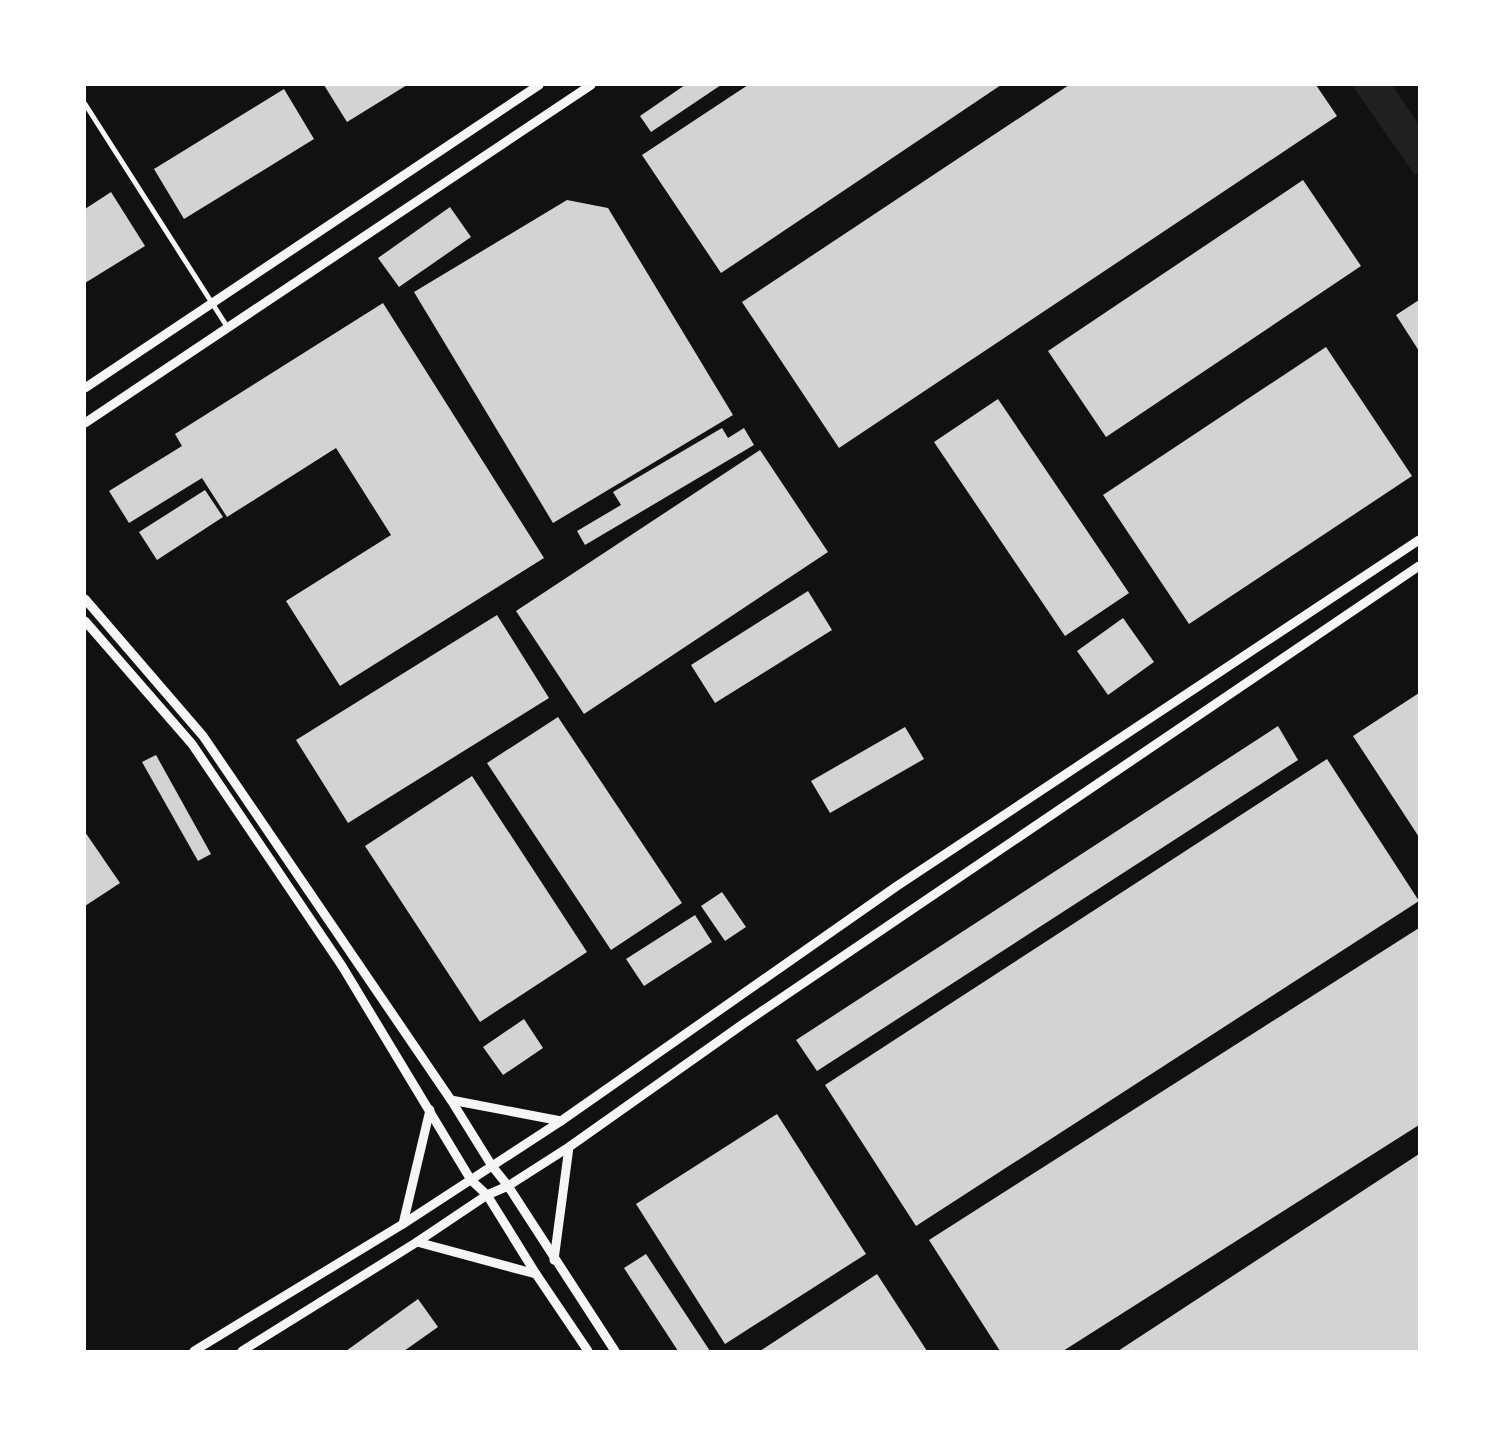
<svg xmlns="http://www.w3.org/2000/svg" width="1504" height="1436" viewBox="0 0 1504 1436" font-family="'Open Sans',sans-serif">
  <rect width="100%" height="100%" fill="#111"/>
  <!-- green -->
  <polygon fill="#202020" points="1352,85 1392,85 1419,125 1419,172 1415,175"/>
  <!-- building -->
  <g fill="#d3d3d3">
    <polygon points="324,85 407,85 347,122"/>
    <polygon points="685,85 721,85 651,132 640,116"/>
    <polygon points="748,85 1001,85 721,273 642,155"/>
    <polygon points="1069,85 1316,85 1337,116 839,448 742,302"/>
    <polygon points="284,89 314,139 184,219 154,169"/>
    <polygon points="1303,180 1361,266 1106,437 1048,351"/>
    <polygon points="111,192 145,246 85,283 85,209"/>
    <polygon points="567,200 608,208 733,415 553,523 414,292"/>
    <polygon points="450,207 471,237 399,287 378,258"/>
    <polygon points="1419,300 1419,351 1396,315"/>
    <polygon points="383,303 544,558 340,686 286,601 391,535 336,448 227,517 202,478 129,523 109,491 182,446 175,434"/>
    <polygon points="1326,347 1412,476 1189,624 1103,495"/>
    <polygon points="998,399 1129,593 1065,636 934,442"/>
    <polygon points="722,428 728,438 744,428 754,445 585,545 577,531 621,505 613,492"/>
    <polygon points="760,450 828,552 584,714 516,611"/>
    <polygon points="205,490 223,517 157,560 139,532"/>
    <polygon points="808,591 832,630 715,703 691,665"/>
    <polygon points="497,615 549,698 348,823 296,740"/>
    <polygon points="1123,618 1154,662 1108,695 1077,651"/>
    <polygon points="1419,693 1419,837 1353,736"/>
    <polygon points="558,717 682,903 611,950 487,763"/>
    <polygon points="1278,726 1298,760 817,1071 796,1040"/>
    <polygon points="905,727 924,759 830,813 811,781"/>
    <polygon points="156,755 211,854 198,861 142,762"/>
    <polygon points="1327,759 1419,901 916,1226 825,1085"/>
    <polygon points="472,776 587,952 480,1022 365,846"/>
    <polygon points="85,832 120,883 85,906"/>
    <polygon points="722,892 746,927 725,941 701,906"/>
    <polygon points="695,915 712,942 644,986 626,959"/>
    <polygon points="1419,928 1419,1125 1063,1351 1000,1351 929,1240"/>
    <polygon points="524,1019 543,1048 503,1075 483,1047"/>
    <polygon points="777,1114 866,1254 725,1344 636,1204"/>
    <polygon points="1419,1154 1419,1351 1118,1351"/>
    <polygon points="646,1254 710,1351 678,1351 624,1268"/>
    <polygon points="877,1274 927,1351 760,1351"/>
    <polygon points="418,1299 438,1327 404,1351 346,1351"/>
  </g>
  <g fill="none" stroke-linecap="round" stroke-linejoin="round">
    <!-- minor -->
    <polyline stroke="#f5f5f5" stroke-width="5" points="85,104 228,328"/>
    <!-- tertiary -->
    <g stroke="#f5f5f5" stroke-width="9">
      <polyline points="85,388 539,85"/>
      <polyline points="85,423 591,85"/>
      <polyline points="85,599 203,736 451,1100 492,1166 508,1186 615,1351"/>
      <polyline points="85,621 192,744 342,966 471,1180 487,1195 536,1274 588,1351"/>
      <polyline points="451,1100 561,1121"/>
      <polyline points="403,1224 430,1110"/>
      <polyline points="417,1242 536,1274"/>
      <polyline points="554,1260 569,1147"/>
      <polyline points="194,1351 403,1224 561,1121 897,886 1419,540"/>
      <polyline points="242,1351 417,1242 487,1195 508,1186 569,1147 743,1024 1419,566"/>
    </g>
  </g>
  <!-- border -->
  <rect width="1504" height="1436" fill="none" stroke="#ffffff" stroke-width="172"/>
</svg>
